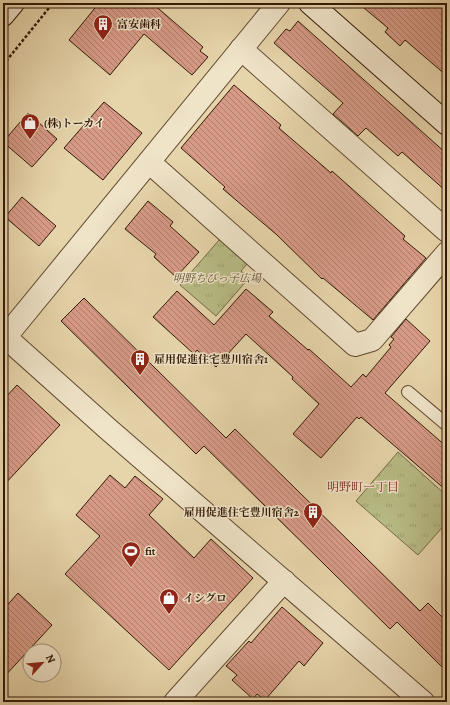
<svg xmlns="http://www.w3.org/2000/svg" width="450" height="705" viewBox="0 0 450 705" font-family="Alegreya,'Noto Serif JP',serif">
  <defs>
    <pattern id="park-tufts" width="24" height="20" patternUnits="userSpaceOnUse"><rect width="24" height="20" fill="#b8bc86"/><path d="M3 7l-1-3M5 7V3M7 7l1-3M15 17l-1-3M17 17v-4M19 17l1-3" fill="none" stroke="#9fa172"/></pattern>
    <pattern id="building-back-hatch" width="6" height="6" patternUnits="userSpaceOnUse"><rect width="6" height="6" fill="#d79a86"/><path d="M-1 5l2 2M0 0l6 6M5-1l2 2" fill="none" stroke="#af7d6c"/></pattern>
  </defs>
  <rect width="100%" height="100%" fill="#e6d4aa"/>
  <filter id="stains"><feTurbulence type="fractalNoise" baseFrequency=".005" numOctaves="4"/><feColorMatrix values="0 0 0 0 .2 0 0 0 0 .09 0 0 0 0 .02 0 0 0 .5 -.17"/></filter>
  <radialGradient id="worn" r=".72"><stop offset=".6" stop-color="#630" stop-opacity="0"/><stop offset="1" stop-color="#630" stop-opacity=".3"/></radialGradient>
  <!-- park -->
  <g fill="url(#park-tufts)" stroke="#766a46">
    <polygon points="220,239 248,263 241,271 249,278 216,316 180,285"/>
    <polygon points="398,452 447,496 447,522 418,555 356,501"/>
  </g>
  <!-- building -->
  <g fill="url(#building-back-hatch)" stroke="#341906">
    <polygon points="99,3 152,3 203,47 200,51 208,57 192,75 144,34 110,75 69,40"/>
    <polygon points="358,3 447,3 447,76 405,40 400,46 385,32 388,28"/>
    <polygon points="298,21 447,154 447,192 402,152 398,156 366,128 358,136 333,114 343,103 274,43 286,29 290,31"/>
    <polygon points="234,85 281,125 279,128 331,173 332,171 405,236 403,239 426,258 373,320 323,278 322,279 277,235 223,189 225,187 181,148"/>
    <polygon points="104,102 142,133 103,180 64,148"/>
    <polygon points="28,113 57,139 32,167 3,142"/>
    <polygon points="22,197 56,226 39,246 5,217"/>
    <polygon points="148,201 173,222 170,226 199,252 176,277 154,257 156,254 125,229"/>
    <polygon points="246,289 273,312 269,316 308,350 309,349 351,387 363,374 366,377 391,347 389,345 394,339 391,337 406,319 430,341 385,393 447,447 447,491 361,417 359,419 357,417 321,458 293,434 319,404 292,379 293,377 246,334 216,367 197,350 194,354 153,317 177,291 214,325"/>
    <polygon points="84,298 226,438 235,429 420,611 428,603 447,622 447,672 397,622 390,629 204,446 196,454 61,321"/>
    <polygon points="17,385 60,425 3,486 3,400"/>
    <polygon points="110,475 125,488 135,476 163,499 149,515 194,558 211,539 253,578 169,670 65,574 100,536 76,515"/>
    <polygon points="18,593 52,625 3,678 3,610"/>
    <polygon points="282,607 323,643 304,666 299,661 265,700 257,694 253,699 232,680 237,675 226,666 249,641 251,643"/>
  </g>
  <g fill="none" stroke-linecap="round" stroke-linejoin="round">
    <defs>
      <polyline id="lane" points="408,392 447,425"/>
      <g id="street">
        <polyline points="241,49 447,231"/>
        <polyline points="149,162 355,345 372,340 447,253"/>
        <polyline points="3,335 108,429 423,702"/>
        <polyline points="3,340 279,3"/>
        <polyline points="175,702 284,581"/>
      </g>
      <g id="secondary">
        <polyline points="310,3 447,124"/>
        <polyline points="3,15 13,3"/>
      </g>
    </defs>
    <!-- lane casing -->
    <use href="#lane" stroke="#60482f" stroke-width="14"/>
    <!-- street casing -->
    <use href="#street" stroke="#60482f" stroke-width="24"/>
    <!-- secondary casing -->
    <use href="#secondary" stroke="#341906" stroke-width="24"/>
    <!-- path -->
    <polyline stroke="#341906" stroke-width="2.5" stroke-dasharray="3 2" stroke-linecap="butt" points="3,65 53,3"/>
    <!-- lane -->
    <use href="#lane" stroke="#efe3c8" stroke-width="12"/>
    <!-- street -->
    <use href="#street" stroke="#efe3c8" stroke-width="22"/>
    <!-- secondary -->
    <use href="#secondary" stroke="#efe3c8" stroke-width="22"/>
  </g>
  <!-- icons -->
  <defs>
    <symbol id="building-pin" viewBox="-11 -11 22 30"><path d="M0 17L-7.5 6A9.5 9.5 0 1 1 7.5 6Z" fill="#8f2418" stroke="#efe3c8"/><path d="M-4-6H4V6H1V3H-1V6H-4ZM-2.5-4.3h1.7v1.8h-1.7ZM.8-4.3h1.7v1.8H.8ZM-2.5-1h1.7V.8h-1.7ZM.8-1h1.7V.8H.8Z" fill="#fff"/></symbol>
    <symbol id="shop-pin" viewBox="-11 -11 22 30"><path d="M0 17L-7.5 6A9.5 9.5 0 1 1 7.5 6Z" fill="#8f2418" stroke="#efe3c8"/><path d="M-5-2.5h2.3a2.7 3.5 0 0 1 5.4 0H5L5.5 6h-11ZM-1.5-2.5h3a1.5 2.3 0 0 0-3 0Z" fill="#fff"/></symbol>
    <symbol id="stadium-pin" viewBox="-11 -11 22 30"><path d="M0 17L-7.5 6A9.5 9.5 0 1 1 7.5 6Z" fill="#8f2418" stroke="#efe3c8"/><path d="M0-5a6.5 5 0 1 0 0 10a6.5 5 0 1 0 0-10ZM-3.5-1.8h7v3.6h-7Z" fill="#fff"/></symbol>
  </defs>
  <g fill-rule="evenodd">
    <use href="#building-pin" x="92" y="13" width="22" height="30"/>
    <use href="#shop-pin" x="19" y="112" width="22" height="30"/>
    <use href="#building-pin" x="129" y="348" width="22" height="30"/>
    <use href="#building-pin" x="302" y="501" width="22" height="30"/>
    <use href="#stadium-pin" x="120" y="540" width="22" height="30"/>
    <use href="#shop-pin" x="158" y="587" width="22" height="30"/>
  </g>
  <g text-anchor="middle" stroke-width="3" stroke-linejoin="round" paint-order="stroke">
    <!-- poi labels -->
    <g font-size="11" font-weight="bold" fill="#341906" stroke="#efe3c8" text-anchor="start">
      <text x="117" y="28">富安歯科</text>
      <text x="44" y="127">(株)トーカイ</text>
      <text x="154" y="363">雇用促進住宅豊川宿舎1</text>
      <text x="299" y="516" text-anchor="end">雇用促進住宅豊川宿舎2</text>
      <text x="145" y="555">fit</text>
      <text x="183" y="602">イシグロ</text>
    </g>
    <!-- park labels -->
    <g font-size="11" font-style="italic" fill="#5c4a2c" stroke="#efe3c8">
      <text x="217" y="282">明野ちびっ子広場</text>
    </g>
    <!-- neighbourhood labels -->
    <g font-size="12" fill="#7a1f14" stroke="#efe3c8">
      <text x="363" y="491">明野町一丁目</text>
    </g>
  </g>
  <!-- margin -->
  <rect width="450" height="705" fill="none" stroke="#e6d4aa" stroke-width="16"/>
  <rect x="4" y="4" width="442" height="697" fill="none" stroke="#341906" stroke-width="2"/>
  <rect x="8" y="8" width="434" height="689" fill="none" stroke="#341906"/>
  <!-- north arrow -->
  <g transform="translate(42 663) rotate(63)"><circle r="19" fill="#efe3c8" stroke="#a4927a"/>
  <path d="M0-3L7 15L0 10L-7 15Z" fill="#8f2418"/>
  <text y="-6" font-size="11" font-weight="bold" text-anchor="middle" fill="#341906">N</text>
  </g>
  <rect width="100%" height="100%" filter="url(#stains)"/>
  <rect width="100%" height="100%" fill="url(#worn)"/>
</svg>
